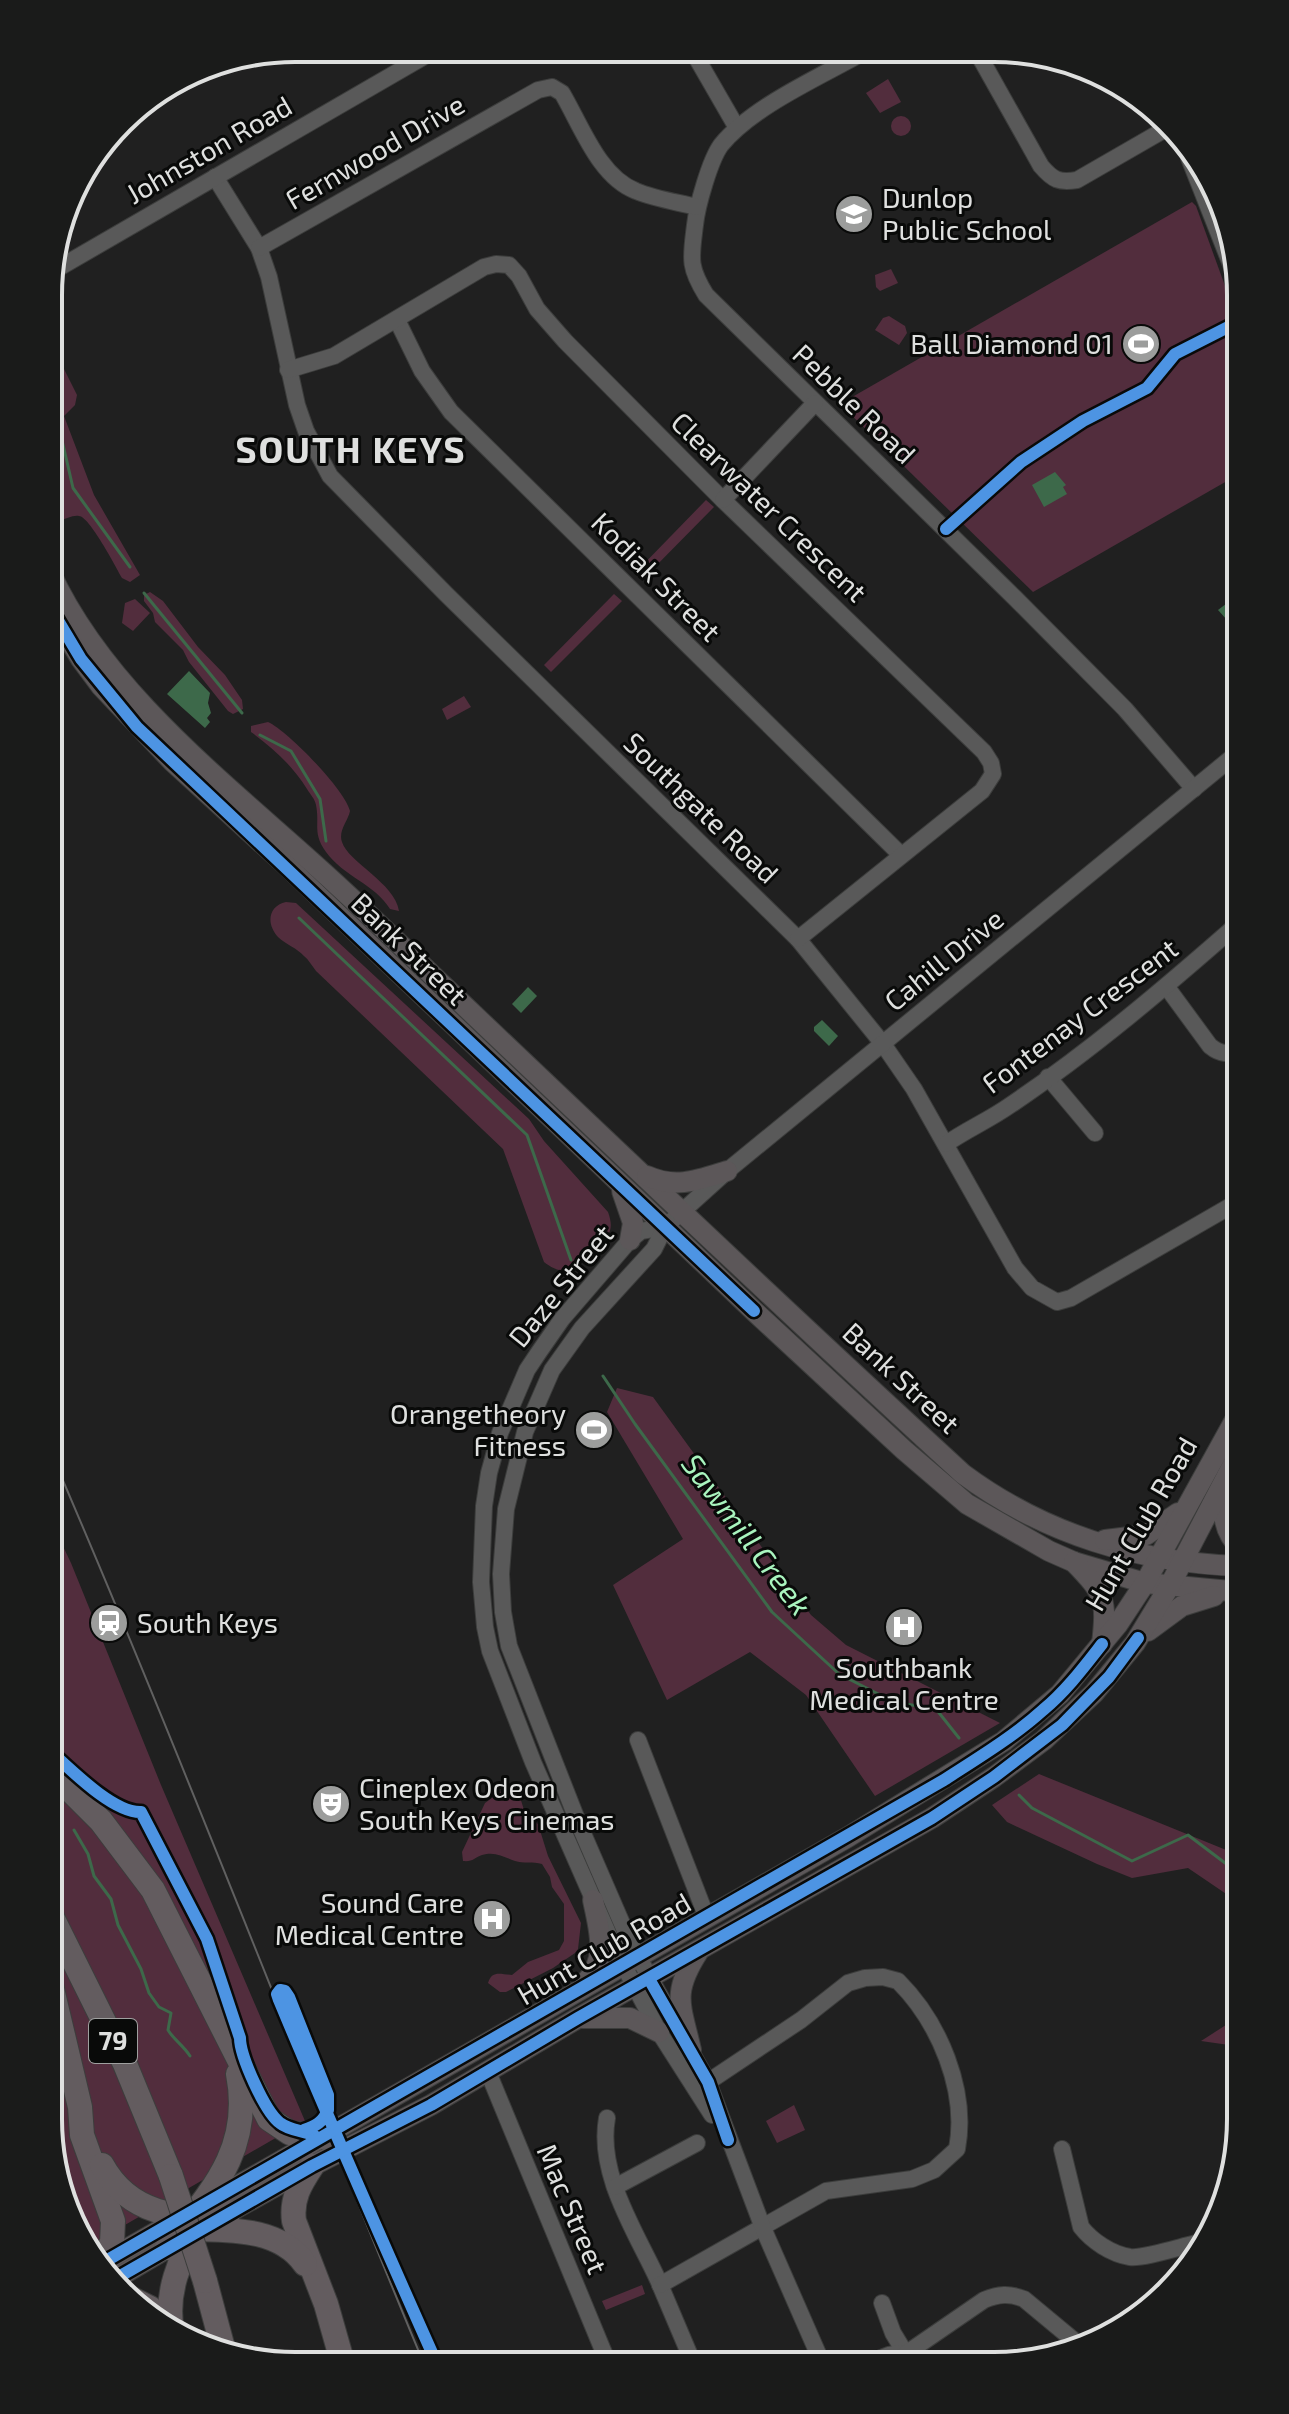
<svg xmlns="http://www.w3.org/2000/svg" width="1289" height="2414" viewBox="0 0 1289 2414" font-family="'Exo 2',sans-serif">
  <rect width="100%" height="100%" fill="#202020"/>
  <!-- green -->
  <g fill="#522d3d">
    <polygon points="888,79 901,102 880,113 866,93"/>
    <circle cx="901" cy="126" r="10"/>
    <polygon points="1192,202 1196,206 1241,330 1241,473 1033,592 840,404"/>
    <polygon points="891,269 898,283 880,291 876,287 875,275"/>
    <path d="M60,285V294L56,303V346L63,367L77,395L75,405L64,416L94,495L140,575L130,582L122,578C116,567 89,516 79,516C73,515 65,519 60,521L50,504V292Z"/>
    <polygon points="889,316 905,326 907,333 899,345 875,330 883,318"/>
    <polygon points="706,500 714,507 643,579 636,572"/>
    <polygon points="150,592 163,601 198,647 225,675 242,700 243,709 233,714 228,711 189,662 183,650 155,622 153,613 144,601 144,595"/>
    <polygon points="614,594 622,601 551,672 544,665"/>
    <polygon points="135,599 150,613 133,631 122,623 125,603"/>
    <polygon points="464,696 471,707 447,720 442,709"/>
    <path d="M268,722C288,731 345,790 350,811C348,821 338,831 342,842C348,862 395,883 399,911L390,909C376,885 343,876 326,852C312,833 320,824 316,805C315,799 310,794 307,789C292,765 274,749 251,732V726Z"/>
    <path d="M286,902L296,903L529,1119L544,1141L608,1212C618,1239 599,1239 586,1254C581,1260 578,1270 568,1271C560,1272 550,1267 544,1262L503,1149L316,971C312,966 309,960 304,956C297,948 285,944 278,937C266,924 268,906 286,902Z"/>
    <polygon points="617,1388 653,1397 811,1615 846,1645 1000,1723 875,1796 806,1695 750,1652 667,1700 613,1585 683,1539 607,1412"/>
    <polygon points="49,1517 71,1563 161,1785 305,2121 92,2244 60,2194 48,2119 49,1618 54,1590 49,1590"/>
    <polygon points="1039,1774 1241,1856 1241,1904 1188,1868 1132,1878 1097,1864 1007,1822 992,1805"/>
    <path d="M503,1790L518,1791L525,1813L538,1824L548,1856L581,1923L578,1949L575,1953L553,1968L506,1992H500L488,1983C492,1970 500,1974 512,1975L528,1962L559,1950L564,1941V1904L552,1887L550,1877L542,1864C533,1861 523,1864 515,1861C504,1857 495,1851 482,1855C474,1858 473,1862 463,1861L462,1852L485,1803Z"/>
    <polygon points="1240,2016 1240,2039 1229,2045 1201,2041"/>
    <polygon points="794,2105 805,2130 777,2143 766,2121"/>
    <polygon points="642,2285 645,2294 606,2310 602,2301"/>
  </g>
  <!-- water -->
  <g fill="#3d694a">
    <polygon points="1055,472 1066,485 1063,487 1067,494 1044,507 1032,485"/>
    <polygon points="1235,597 1241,609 1227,620 1218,610"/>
    <polygon points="189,671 210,693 208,703 211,713 207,718 210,722 205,728 167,694"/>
    <polygon points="528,987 537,996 521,1013 512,1004"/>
    <polygon points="822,1020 838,1036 829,1046 814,1031 814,1027"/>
  </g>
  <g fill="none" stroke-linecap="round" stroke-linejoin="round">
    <!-- stream -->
    <g stroke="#3d694a" stroke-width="3">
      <polyline points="50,300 53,290"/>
      <polyline points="50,388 73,488 130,567"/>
      <polyline points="144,593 242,713"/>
      <polyline points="260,735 291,751 320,799 326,841"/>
      <polyline points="299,918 527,1135 571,1260"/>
      <polyline points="603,1376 635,1424 772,1612 839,1674 894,1702 936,1709 959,1738"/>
      <path d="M48,1699C53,1708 50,1723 52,1734"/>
      <polyline points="1019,1795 1032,1808 1132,1861 1188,1835 1241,1875"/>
      <path d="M74,1830L88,1854L94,1876L111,1899L118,1925L141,1969L149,1993L159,2007L171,2013L168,2030C174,2040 183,2045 190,2056"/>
    </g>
    <defs>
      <g id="minor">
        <polyline points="692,50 737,128"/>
        <path d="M864,52C820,77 753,106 721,145C710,160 697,206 695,225C691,258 688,266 706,295L1015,598L1125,709L1194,789"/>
        <path d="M977,52L1041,166C1053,180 1059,183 1077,180L1169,127"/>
        <polyline points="1189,158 1239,285"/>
        <polyline points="215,177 259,248 269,277 297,405 306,431 330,476 446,594 798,939 883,1044 914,1089 1015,1268 1032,1288 1057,1302 1071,1298 1241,1200"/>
        <path d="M259,248L538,90L552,87L562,93C581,125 599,177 636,191C655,199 677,202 697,207"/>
        <polyline points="50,273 437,49"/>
        <polyline points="397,320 422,371 451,412 900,854"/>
        <polyline points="288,370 334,356 484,267 496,264 509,265 519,276 537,309 565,341 723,500 984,752 991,763 993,774 982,791 798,939"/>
        <polyline points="723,500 815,403"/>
        <path d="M1166,986L1210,1046C1221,1055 1228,1054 1241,1051"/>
        <polyline points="1048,1077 1095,1133"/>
        <path d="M946,1144C966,1130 989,1120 1009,1106C1091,1051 1167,986 1241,921"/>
        <polyline points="665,1227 641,1231 630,1240 562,1319 539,1352 527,1370 500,1433 489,1473 484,1506 481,1582 485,1627 490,1651 533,1762 615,1949 659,2032 712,2115"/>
        <polyline points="638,1740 707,1918"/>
        <polyline points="488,2072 609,2365"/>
        <path d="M607,2118C597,2174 635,2230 658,2280C670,2308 682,2337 694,2365"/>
        <path d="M1062,2149L1081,2227C1092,2241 1111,2254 1130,2257C1145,2259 1188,2244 1206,2241"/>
        <polyline points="615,2187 697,2143"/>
        <path d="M660,2285L826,2191L912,2179L934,2170L957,2149C968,2090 939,2022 898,1981L883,1977L865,1978L848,1983L801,2020L708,2082"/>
        <polyline points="882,2303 893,2333 913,2366"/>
        <polyline points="823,2365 763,2228 708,2082 630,1942 578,1822 509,1646 503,1612 501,1574 506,1509 525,1432 552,1370 582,1328 654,1249 665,1227 727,1171 1241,750"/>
        <polyline points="861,2366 889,2355 901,2353"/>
        <path d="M888,2366L984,2300C999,2294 1009,2293 1024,2299L1083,2348"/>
      </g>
      <g id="major">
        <path d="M50,572C110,703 248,800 351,898C554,1091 756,1284 963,1474C1044,1534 1140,1563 1241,1566"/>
        <polyline points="50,607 81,659 101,686 173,762 288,867 754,1311 904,1450 967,1504 1049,1551 1074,1562 1145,1583 1241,1592"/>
        <path d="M647,1176C676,1189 698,1180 727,1171"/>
        <polyline points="622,1191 633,1223 630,1240"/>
        <path d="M1225,1485C1223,1509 1221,1531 1241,1548"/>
        <polyline points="1105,1540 1146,1535 1178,1513"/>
        <path d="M1074,1562C1105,1594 1107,1599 1102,1644"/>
        <polyline points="1148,1631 1182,1606 1214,1596"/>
        <path d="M585,1983C609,1959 599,1930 593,1900"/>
        <polyline points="582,2018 630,2018 659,2032"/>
        <path d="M691,2050C681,2005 671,1994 698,1952"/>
        <polyline points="215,2220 312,2166 431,2105 578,2018 932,1818 994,1777 1044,1740 1094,1693 1135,1643 1169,1587 1241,1449"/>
        <polyline points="104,2262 848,1837 1004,1741 1060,1694 1118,1624 1145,1583 1241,1409"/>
        <polyline points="115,2279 181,2240"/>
      </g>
      <g id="highway">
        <polyline points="48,1768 101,1821 153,1890 269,2119 290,2133 322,2137"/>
        <polyline points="48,1909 125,2064 171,2176"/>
        <polyline points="48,1972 80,2107 82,2135 113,2221 112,2243 101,2258"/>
        <path d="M102,2165C128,2213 180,2223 229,2212"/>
        <path d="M312,2166C300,2184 291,2199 294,2221L326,2304L343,2364"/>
        <path d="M192,2229C231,2230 280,2228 305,2264"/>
        <path d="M167,2248C210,2193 253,2150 238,2074"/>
        <polyline points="205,2281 224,2352"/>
        <polyline points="126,2296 150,2308 163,2326"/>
        <path d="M172,2331C165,2293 179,2259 199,2228"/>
      </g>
    </defs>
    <!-- minor casing -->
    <use href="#minor" stroke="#3c3d3c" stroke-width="18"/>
    <!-- major casing -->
    <use href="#major" stroke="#3c3d3c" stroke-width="22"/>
    <!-- highway casing -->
    <use href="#highway" stroke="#3c3d3c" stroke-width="26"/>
    <!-- minor -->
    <use href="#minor" stroke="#595959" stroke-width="16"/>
    <!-- major -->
    <use href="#major" stroke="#5c5759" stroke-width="20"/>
    <!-- highway -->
    <use href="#highway" stroke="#635c5f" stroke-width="24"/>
    <!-- tram -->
    <path stroke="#606060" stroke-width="2" d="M49,1448C180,1751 297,2059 424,2364"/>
    <defs>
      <polyline id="highway-bridge" points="171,2176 205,2281"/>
    </defs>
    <!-- highway-bridge casing -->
    <use href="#highway-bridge" stroke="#3c3d3c" stroke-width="26" stroke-linecap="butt"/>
    <!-- highway-bridge -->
    <use href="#highway-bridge" stroke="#635c5f" stroke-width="24"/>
    <defs>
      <g id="cycleway">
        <polyline points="946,529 1021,462 1083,421 1147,388 1175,354 1234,324 1241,313"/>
        <polyline points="50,607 81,659 137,727 754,1311"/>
        <path d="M48,1749C70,1769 113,1813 141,1812L207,1939L240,2038C240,2056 265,2112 280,2123C290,2131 303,2130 315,2136"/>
        <polyline points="649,1979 708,2082 728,2140"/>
        <path d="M304,2130C316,2126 323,2122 328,2110V2095L289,1997L285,1991L280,1990L277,1994L279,2000C330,2122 383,2243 437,2364"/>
        <path d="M104,2262L944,1780C978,1758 1013,1737 1043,1710C1066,1691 1084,1667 1102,1644"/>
        <polyline points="115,2279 312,2166 431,2105 578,2018 932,1818 994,1777 1062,1725 1109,1677 1138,1638"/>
      </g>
    </defs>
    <!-- cycleway casing -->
    <use href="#cycleway" stroke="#090a09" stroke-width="17"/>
    <!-- cycleway -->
    <use href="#cycleway" stroke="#4d94e3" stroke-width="12"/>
  </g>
  <!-- icons -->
  <defs>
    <symbol id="school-disc" viewBox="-11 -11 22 22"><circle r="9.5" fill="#9c9d9c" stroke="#090a09"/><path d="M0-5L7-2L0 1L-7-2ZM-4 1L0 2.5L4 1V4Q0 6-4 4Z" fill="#fff"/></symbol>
    <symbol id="stadium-disc" viewBox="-11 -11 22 22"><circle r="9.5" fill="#9c9d9c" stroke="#090a09"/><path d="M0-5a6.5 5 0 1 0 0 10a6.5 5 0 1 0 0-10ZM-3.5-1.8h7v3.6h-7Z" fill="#fff"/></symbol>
    <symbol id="station-disc" viewBox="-11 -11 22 22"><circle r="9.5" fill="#9c9d9c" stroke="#090a09"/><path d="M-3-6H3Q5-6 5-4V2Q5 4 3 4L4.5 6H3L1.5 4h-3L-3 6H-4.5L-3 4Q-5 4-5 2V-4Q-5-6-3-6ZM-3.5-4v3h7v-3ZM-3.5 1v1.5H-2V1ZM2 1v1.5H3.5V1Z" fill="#fff"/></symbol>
    <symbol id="hospital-disc" viewBox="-11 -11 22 22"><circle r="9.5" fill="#9c9d9c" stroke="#090a09"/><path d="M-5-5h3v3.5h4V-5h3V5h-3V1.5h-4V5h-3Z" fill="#fff"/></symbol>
    <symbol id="theatre-disc" viewBox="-11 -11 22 22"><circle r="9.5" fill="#9c9d9c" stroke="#090a09"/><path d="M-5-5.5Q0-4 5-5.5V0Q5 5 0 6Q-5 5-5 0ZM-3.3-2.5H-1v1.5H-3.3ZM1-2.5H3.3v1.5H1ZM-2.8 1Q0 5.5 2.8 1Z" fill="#fff"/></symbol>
  </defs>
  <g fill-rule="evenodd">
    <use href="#school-disc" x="832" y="192" width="44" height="44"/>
    <use href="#stadium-disc" x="1119" y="322" width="44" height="44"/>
    <use href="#stadium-disc" x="572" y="1408" width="44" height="44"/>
    <use href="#station-disc" x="87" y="1601" width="44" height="44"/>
    <use href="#hospital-disc" x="882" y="1605" width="44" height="44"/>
    <use href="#theatre-disc" x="309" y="1782" width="44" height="44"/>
    <use href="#hospital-disc" x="470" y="1897" width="44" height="44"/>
  </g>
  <g text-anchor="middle" stroke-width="6" stroke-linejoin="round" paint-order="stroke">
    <!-- shield labels -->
    <rect fill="#090a09" stroke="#9fa09f" stroke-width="2" x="89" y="2019" width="48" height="44" rx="6"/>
    <g font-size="26" font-weight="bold" fill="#dfe0df">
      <text x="113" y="2050">79</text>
    </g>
    <!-- street labels -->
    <g font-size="28" fill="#dfe0df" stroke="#090a09">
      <text transform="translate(209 150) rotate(-30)" y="10">Johnston Road</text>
      <text transform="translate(375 152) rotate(-30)" y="10">Fernwood Drive</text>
      <text transform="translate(854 404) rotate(44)" y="10">Pebble Road</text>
      <text transform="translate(769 507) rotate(44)" y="10">Clearwater Crescent</text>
      <text transform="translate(656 577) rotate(45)" y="10">Kodiak Street</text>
      <text transform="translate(701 808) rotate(44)" y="10">Southgate Road</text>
      <text transform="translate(409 949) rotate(44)" y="10">Bank Street</text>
      <text transform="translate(944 960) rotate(-39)" y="10">Cahill Drive</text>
      <text transform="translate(1080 1016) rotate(-37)" y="10">Fontenay Crescent</text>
      <text transform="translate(561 1286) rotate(-51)" y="10">Daze Street</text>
      <text transform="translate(901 1378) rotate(43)" y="10">Bank Street</text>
      <text transform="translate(1141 1524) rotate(-60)" y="10">Hunt Club Road</text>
      <text transform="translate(604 1949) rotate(-30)" y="10">Hunt Club Road</text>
      <text transform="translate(572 2209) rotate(67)" y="10">Mac Street</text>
    </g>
    <!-- poi labels -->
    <g font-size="28" fill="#dfe0df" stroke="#090a09" text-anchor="start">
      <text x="882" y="208">Dunlop<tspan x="882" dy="32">Public School</tspan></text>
      <text x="1113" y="354" text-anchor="end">Ball Diamond 01</text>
      <text x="566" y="1424" text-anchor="end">Orangetheory<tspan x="566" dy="32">Fitness</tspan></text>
      <text x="137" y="1633">South Keys</text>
      <text x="904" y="1678" text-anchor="middle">Southbank<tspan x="904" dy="32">Medical Centre</tspan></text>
      <text x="359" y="1798">Cineplex Odeon<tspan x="359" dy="32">South Keys Cinemas</tspan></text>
      <text x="464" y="1913" text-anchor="end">Sound Care<tspan x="464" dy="32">Medical Centre</tspan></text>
    </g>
    <!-- water labels -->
    <g font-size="30" font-style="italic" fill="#a9f4be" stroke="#090a09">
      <text transform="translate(746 1535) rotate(53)" y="10">Sawmill Creek</text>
    </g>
    <!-- district labels -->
    <g font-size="36" font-weight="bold" letter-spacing="2" fill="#dfe0df" stroke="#090a09">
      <text x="351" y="463">SOUTH KEYS</text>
    </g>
  </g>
  <!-- crop -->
  <path d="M0 0H1289V2414H0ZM295 62H994A233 233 0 0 1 1227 295V2119A233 233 0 0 1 994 2352H295A233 233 0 0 1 62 2119V295A233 233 0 0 1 295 62Z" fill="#1a1b1a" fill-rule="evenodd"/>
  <path fill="none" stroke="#dfe0df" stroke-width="4" d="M295 62H994A233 233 0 0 1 1227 295V2119A233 233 0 0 1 994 2352H295A233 233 0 0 1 62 2119V295A233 233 0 0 1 295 62Z"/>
</svg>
